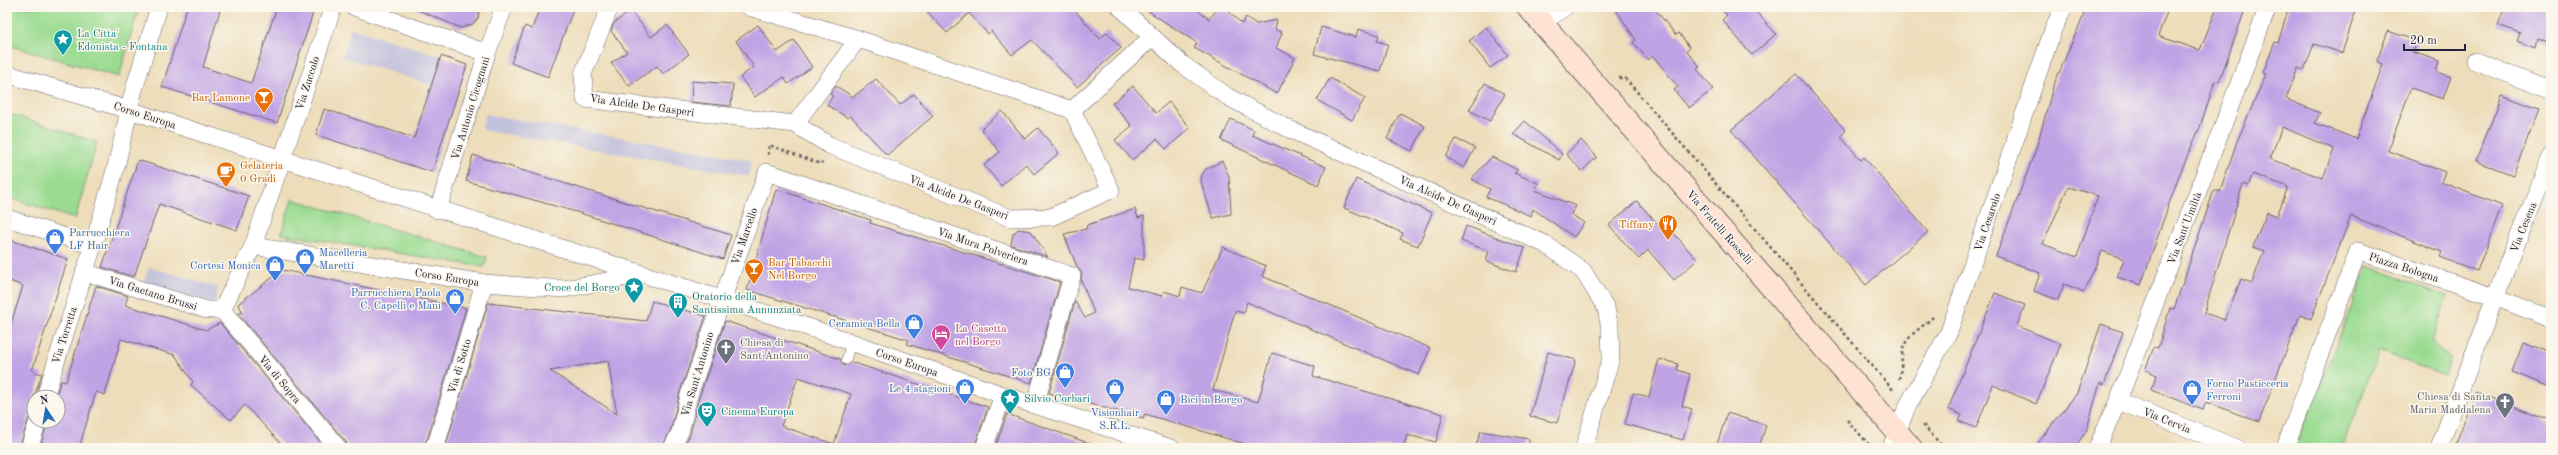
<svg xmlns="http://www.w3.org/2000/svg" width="2558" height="455" viewBox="0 0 2558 455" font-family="'Old Standard TT',serif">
  <rect width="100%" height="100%" fill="#fbf7ec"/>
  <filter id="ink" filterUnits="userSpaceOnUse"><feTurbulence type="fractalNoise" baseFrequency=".025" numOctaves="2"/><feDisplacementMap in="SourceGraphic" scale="8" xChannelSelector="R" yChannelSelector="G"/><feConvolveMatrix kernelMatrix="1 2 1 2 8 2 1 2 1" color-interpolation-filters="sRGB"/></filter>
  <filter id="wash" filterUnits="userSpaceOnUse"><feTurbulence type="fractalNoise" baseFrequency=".012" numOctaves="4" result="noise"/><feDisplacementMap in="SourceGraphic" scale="16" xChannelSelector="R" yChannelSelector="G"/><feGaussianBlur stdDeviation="0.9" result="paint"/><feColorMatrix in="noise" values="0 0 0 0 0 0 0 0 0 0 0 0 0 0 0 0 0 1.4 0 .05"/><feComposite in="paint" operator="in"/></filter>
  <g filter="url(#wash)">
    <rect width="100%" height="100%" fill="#edddba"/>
    <!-- industrial -->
    <g fill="#c2c1dc">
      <polygon points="351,28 441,56 432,85 342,57"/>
      <polygon points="485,114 752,160 749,176 482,130"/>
      <polygon points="149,267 219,288 214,303 144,283"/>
    </g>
    <!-- green -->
    <g fill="#9adb91" stroke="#5e7e66">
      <polygon points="11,7 139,7 119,77 7,45 7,22"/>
      <polygon points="7,113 97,142 75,219 7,197"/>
      <polygon points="292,199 487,257 484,267 281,234"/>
      <polygon points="2368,266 2447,296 2432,342 2450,357 2444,376 2379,351 2342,448 2300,448 2295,446"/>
    </g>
    <g id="blocks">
      <!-- building -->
      <g fill="#c0a3e5" fill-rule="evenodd">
        <polygon points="187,7 221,7 203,67 251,83 277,7 295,7 313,13 277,123 162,87"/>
        <polygon points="411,7 480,7 478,18 473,24 461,28"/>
        <polygon points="540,7 574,7 548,77 511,63 525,26 532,29"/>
        <polygon points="923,7 1072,7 1100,39 1107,32 1121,48 1077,87 1032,40 1012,55 991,31 988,34 969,13 947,33"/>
        <polygon points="1142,7 1194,7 1209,19 1219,7 1224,7 1242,24 1246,17 1256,24 1277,20 1275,29 1282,33 1276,48 1295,58 1277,94 1194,48 1197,43"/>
        <polygon points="1614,7 1653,7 1676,35 1679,33 1690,48 1687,51 1700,67 1697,69 1713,89 1689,108 1674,90 1678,87 1653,56 1648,60 1633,42 1636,40"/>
        <polygon points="1719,7 1752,7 1776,34 1752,55 1722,20 1727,15"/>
        <path d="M2087,7H2169L2158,36L2200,50L2217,7H2246L2219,82L2215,81L2200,127L2178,178L2141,285L2117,277L2124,259L2102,251L2084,292L2064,284L2058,300L2034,291L2040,273L1996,256L2036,149L2053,87ZM2068,187L2098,196L2077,257L2043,244Z"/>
        <path d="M2289,7H2357L2342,53L2314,44L2304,70L2298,68L2286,99L2320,113L2315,123L2356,139L2383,64L2377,61L2388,31L2417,41L2413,52L2439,61L2436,71L2451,77L2443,99L2411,88L2388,151L2445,172L2441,182L2502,206L2477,271L2440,257L2442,252L2351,216L2311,319L2300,315L2259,422L2206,402L2203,410L2151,390L2157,375L2145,370L2154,347L2158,348L2170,308L2174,309L2214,190L2220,192L2236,144L2266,74L2263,73L2275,42L2278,43ZM2282,127L2334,149L2323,178L2270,159ZM2253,174L2288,187L2277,216L2267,212L2253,247L2264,251L2252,283L2241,279L2225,320L2204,313L2243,184L2248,186Z"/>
        <polygon points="2505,7 2551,7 2551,44 2537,39 2535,48 2517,41 2520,33 2498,25"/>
        <polygon points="631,11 651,37 667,25 689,54 663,74 657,66 629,86 611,63 627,52 611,31 614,23"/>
        <polygon points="758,25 777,52 794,40 812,67 788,84 784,77 755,97 740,77 754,67 736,41"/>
        <polygon points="1321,27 1356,37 1358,29 1379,35 1377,41 1388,44 1380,71 1314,54"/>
        <polygon points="1486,27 1508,55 1490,68 1469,41"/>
        <polygon points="441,56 467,65 432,172 316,135 324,109 414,138"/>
        <polygon points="1796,74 1846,131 1840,136 1861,160 1864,157 1928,232 1866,285 1731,130"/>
        <polygon points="1330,78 1365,98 1352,120 1317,100"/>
        <polygon points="876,79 900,105 914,94 933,116 887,155 850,115 848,118 827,105 833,96 830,94 836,86 853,97"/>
        <polygon points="692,81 733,84 731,106 691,102"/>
        <polygon points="1485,83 1505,94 1490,121 1469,110"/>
        <polygon points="1133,86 1156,113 1169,102 1190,128 1166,149 1157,139 1132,160 1115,140 1132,126 1112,103"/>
        <polygon points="2502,95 2539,109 2513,175 2476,161"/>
        <polygon points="1002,111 1025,139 1038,128 1059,153 1034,174 1026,164 1001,186 984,165 1000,152 981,129"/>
        <polygon points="1400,113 1425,126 1412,151 1387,139"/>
        <polygon points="1231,119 1254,130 1252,135 1326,167 1318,185 1221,140"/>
        <polygon points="1525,121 1562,154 1559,160 1513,134"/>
        <polygon points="1456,139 1475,148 1464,168 1446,157"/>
        <polygon points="1581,140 1597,157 1582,171 1566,154"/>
        <polygon points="473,155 731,235 723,259 580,213 466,181"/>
        <polygon points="1492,157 1518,170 1514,173 1538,183 1535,190 1576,206 1571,214 1584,223 1574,237 1533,209 1531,216 1486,197 1490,189 1471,179"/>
        <polygon points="138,160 249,196 237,230 159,204 134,277 102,267"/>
        <polygon points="1222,161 1229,176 1231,214 1213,218 1201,182 1202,175 1206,169"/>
        <polygon points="1356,179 1432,213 1418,246 1400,239 1403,233 1344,208"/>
        <polygon points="776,189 871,220 870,223 1060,282 1031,383 907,344 909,340 747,290"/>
        <polygon points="1637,201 1660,227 1665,223 1697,260 1674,280 1648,250 1639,259 1609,225"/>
        <polygon points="1135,209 1138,218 1144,216 1144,260 1134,258 1128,287 1162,296 1164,291 1180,296 1182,287 1202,293 1223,247 1266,266 1262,276 1430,348 1419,375 1247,302 1244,313 1235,311 1213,390 1258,402 1272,353 1315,366 1313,376 1443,414 1436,442 1407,435 1403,448 1245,448 1245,444 1145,414 1143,418 1049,393 1075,301 1085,318 1094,313 1081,280 1082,273 1077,267 1064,234 1086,229 1087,225"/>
        <polygon points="1466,226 1525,248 1516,272 1486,261 1489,251 1461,241"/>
        <polygon points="1018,229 1031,231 1048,257 1011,245 1013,234"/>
        <polygon points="7,239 68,259 32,371 42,374 34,397 34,412 29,418 19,448 7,448 7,326 10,327 23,286 7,280"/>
        <polygon points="282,270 466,308 428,437 422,448 348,448 346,442 238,314 243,312 238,304"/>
        <polygon points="96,286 128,296 125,305 206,330 220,323 325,448 285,448 245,405 231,420 191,385 193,382 175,355 121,339 105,395 96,392 79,448 40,448 48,421 58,421 58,397 55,397 61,381 66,382"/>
        <polygon points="1995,293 2025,305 2017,326 2061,344 2036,404 1993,385 1976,428 1959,421 1962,415 1948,409"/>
        <path d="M652,301L706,316L680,392L671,429L662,448H450L446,445L488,303L646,321ZM608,361L617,414L550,371Z"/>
        <path d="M725,321L840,359L844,366L851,362L988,407L974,448H683L690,435L699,398ZM798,377L851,394L834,444L781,426Z"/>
        <polygon points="2101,324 2123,332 2104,385 2100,383 2086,432 2074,448 2034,448 2077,393"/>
        <polygon points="2523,342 2551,353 2551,387 2512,372"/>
        <polygon points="1548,352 1576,360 1557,423 1530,416"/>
        <polygon points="1659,359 1678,364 1677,370 1690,374 1682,406 1692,409 1683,440 1625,424 1633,393 1649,397"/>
        <polygon points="2476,392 2551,421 2551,448 2454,448"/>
        <polygon points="1727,413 1766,425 1759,448 1716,448"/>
        <polygon points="1007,414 1097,446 1096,448 995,448"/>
        <polygon points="1481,431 1529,439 1529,448 1475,448"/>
      </g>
    </g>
  </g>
  <g filter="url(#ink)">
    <use href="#blocks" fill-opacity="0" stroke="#696367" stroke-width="1"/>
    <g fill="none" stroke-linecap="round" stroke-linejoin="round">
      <defs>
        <polyline id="lane" points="846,360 851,343"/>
        <g id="street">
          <polyline points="354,7 487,53"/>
          <polyline points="610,7 583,74 585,99 795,124 858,39"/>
          <polyline points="749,7 858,39 1072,110 1152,37"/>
          <polyline points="1120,7 1182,64 1228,97 1289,129 1545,244 1583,271 1606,308 1610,328 1611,358 1584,448"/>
          <polyline points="1541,24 1565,7"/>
          <polyline points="2475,61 2551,91"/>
          <polyline points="7,74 129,110 799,324 1003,395 1171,448"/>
          <polyline points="795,124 829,145 1010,218 1051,217 1111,190 1072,110"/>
          <polyline points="438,210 487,53 504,7"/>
          <polyline points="7,218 93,246"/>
          <polyline points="253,246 484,283 564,289 639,275"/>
          <polyline points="84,272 207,310 222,310"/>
          <polyline points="222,310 253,246 333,7"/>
          <polyline points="222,310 338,448"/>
          <polyline points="45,397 93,246 116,167 133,93 159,7"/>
          <polyline points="2118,401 2237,448"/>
          <polyline points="29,448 38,421"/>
          <polyline points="432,448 437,442 484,283"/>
          <polyline points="672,448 680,432 689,395 767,172 1072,276 1035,405"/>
          <polyline points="984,448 1003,395"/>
          <polyline points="1891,448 1907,407 1949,332 2054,27 2064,7"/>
          <polyline points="2097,448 2118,401 2268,7"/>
          <polyline points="2285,448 2358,251 2495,297 2551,319"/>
          <polyline points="2439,448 2495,297 2551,157"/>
        </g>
        <polyline id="secondary" points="1528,7 1911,448"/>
      </defs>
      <!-- lane casing -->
      <use href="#lane" stroke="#696367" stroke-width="10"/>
      <!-- street casing -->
      <use href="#street" stroke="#696367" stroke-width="18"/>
      <!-- secondary casing -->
      <use href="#secondary" stroke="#696367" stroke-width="24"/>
      <!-- path -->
      <g stroke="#696367" stroke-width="2.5" stroke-dasharray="3 3" stroke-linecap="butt">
        <polyline points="1619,78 1625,78 1894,391"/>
        <polyline points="768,155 769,145 821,164 822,162"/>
        <path d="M1899,379C1902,369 1901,359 1903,349C1906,336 1924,326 1933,317"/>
        <polyline points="1847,420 1872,448"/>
        <polyline points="1923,425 1944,448"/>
      </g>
      <!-- lane -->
      <use href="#lane" stroke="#fff" stroke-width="9"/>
      <!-- street -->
      <use href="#street" stroke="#fff" stroke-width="17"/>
      <!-- secondary -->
      <use href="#secondary" stroke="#fee3d2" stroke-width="22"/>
    </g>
  </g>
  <!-- icons -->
  <defs>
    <symbol id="sight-pin" viewBox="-11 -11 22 30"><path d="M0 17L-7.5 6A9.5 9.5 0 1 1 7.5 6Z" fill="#0f9aa8" stroke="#fbf7ec"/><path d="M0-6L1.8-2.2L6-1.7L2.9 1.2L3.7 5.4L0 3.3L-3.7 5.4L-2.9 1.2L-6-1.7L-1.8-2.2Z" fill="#fff"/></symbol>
    <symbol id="bar-pin" viewBox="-11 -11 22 30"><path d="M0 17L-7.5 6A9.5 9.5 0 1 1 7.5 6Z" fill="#e8710a" stroke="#fbf7ec"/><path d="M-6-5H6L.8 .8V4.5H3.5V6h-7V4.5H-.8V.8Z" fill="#fff"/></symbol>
    <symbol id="cafe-pin" viewBox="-11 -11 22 30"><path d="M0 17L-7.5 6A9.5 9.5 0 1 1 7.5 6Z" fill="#e8710a" stroke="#fbf7ec"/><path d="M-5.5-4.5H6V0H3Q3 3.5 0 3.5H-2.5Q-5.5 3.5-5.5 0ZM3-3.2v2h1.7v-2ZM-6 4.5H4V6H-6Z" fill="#fff"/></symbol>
    <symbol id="restaurant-pin" viewBox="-11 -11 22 30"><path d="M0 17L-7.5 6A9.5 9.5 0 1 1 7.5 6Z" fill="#e8710a" stroke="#fbf7ec"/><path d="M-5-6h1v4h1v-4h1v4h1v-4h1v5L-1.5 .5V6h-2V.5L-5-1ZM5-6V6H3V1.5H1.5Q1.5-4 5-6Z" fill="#fff"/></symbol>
    <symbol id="shop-pin" viewBox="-11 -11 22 30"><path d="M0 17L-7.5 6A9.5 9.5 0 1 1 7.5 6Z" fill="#3f7fe0" stroke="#fbf7ec"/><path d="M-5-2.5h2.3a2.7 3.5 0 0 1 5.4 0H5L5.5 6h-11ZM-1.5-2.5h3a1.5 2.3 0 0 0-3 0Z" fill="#fff"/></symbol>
    <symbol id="building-pin" viewBox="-11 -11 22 30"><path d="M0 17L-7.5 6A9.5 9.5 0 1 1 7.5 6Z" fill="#0f9aa8" stroke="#fbf7ec"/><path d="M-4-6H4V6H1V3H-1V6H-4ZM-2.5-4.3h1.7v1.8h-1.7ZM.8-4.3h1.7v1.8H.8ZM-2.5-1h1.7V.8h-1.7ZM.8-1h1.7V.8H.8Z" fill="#fff"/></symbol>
    <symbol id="hotel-pin" viewBox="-11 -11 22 30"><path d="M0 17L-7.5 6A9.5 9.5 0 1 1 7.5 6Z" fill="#d1479c" stroke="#fbf7ec"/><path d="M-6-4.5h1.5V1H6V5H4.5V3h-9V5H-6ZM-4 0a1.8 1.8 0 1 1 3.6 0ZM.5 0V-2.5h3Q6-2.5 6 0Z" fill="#fff"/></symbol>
    <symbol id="church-pin" viewBox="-11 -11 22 30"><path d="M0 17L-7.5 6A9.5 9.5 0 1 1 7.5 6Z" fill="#6b7280" stroke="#fbf7ec"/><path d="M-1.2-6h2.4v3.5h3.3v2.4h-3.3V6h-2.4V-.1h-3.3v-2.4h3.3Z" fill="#fff"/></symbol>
    <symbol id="theatre-pin" viewBox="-11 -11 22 30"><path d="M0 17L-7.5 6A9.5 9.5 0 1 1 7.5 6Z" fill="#0f9aa8" stroke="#fbf7ec"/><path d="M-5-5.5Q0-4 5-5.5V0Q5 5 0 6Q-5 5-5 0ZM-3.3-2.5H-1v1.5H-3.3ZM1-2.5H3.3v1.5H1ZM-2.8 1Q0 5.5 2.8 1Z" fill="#fff"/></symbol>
  </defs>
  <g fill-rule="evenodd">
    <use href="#sight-pin" x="52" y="28" width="22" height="30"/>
    <use href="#bar-pin" x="253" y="86" width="22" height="30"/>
    <use href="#cafe-pin" x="215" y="160" width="22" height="30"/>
    <use href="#restaurant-pin" x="1657" y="213" width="22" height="30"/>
    <use href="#shop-pin" x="44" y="227" width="22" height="30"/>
    <use href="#shop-pin" x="294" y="247" width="22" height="30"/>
    <use href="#shop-pin" x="264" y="254" width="22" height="30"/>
    <use href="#bar-pin" x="743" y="257" width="22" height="30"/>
    <use href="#sight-pin" x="623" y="276" width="22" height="30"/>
    <use href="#shop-pin" x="444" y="287" width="22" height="30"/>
    <use href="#building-pin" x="667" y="291" width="22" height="30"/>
    <use href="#shop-pin" x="903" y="312" width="22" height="30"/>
    <use href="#hotel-pin" x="930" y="323" width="22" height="30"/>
    <use href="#church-pin" x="715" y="337" width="22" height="30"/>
    <use href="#shop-pin" x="1054" y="361" width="22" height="30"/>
    <use href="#shop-pin" x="954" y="377" width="22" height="30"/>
    <use href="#shop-pin" x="1104" y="377" width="22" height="30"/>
    <use href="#shop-pin" x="2181" y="378" width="22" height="30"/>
    <use href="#sight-pin" x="999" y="387" width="22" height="30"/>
    <use href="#shop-pin" x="1155" y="388" width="22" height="30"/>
    <use href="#church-pin" x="2494" y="391" width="22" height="30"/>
    <use href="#theatre-pin" x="696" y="400" width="22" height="30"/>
  </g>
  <g text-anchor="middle" stroke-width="3" stroke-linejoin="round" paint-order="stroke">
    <!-- culture labels -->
    <g font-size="11" fill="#0d838f" stroke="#fbf7ec" text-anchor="start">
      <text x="77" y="37">La Citta'<tspan x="77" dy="13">Edonista - Fontana</tspan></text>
      <text x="620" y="291" text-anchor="end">Croce del Borgo</text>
      <text x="692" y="300">Oratorio della<tspan x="692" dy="13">Santissima Annunziata</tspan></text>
      <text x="1024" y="402">Silvio Corbari</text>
      <text x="721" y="415">Cinema Europa</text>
    </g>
    <!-- street labels -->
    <g font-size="11" fill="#22223b" stroke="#fbf7ec">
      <text transform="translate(307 83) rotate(-72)" y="4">Via Zuccolo</text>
      <text transform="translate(642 105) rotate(8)" y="4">Via Alcide De Gasperi</text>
      <text transform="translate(470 108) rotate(-73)" y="4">Via Antonio Cicognani</text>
      <text transform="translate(145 115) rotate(18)" y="4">Corso Europa</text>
      <text transform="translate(959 197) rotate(21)" y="4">Via Alcide De Gasperi</text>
      <text transform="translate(1448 200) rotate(24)" y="4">Via Alcide De Gasperi</text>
      <text transform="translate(1987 222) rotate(-71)" y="4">Via Cesarolo</text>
      <text transform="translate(1720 227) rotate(49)" y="4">Via Fratelli Rosselli</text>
      <text transform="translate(2523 227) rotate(-68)" y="4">Via Cesena</text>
      <text transform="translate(2184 228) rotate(-69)" y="4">Via Sant'Umiltà</text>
      <text transform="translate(744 236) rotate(-71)" y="4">Via Marcello</text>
      <text transform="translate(983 246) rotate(19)" y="4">Via Mura Polveriera</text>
      <text transform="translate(2404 267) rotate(18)" y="4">Piazza Bologna</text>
      <text transform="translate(447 277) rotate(9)" y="4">Corso Europa</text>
      <text transform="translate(153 293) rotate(17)" y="4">Via Gaetano Brussi</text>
      <text transform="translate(64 335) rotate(-72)" y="4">Via Torretta</text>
      <text transform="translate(907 362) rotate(19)" y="4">Corso Europa</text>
      <text transform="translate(459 366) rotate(-73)" y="4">Via di Sotto</text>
      <text transform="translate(697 374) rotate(-73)" y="4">Via Sant'Antonino</text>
      <text transform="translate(280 379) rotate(50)" y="4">Via di Sopra</text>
      <text transform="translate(2167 420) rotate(22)" y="4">Via Cervia</text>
    </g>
    <!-- food labels -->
    <g font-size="11" fill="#c56008" stroke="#fbf7ec" text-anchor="end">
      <text x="250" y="101">Bar Lamone</text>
      <text x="240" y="169" text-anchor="start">Gelateria<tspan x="240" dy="13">0 Gradi</tspan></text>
      <text x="1654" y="228">Tiffany</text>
      <text x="768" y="266" text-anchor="start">Bar Tabacchi<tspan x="768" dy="13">Nel Borgo</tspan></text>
    </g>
    <!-- shop labels -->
    <g font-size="11" fill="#366cbe" stroke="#fbf7ec" text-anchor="end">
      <text x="69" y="236" text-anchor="start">Parrucchiera<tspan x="69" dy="13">LF Hair</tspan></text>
      <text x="319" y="256" text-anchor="start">Macelleria<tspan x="319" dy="13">Maretti</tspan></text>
      <text x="261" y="269">Cortesi Monica</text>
      <text x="441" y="296">Parrucchiera Paola<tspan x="441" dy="13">C. Capelli e Mani</tspan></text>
      <text x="900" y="327">Ceramica Bella</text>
      <text x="1051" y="376">Foto BG</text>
      <text x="2206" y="387" text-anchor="start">Forno Pasticceria<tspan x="2206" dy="13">Ferroni</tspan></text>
      <text x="951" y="392">Le 4 stagioni</text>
      <text x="1180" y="403" text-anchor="start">Bici in Borgo</text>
      <text x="1115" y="416" text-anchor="middle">Visionhair<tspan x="1115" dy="13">S.R.L.</tspan></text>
    </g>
    <!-- hotel labels -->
    <g font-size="11" fill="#b23c85" stroke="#fbf7ec" text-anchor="start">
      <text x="955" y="332">La Casetta<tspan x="955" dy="13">nel Borgo</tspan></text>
    </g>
    <!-- worship labels -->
    <g font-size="11" fill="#5b616d" stroke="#fbf7ec" text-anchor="start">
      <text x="740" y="346">Chiesa di<tspan x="740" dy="13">Sant'Antonino</tspan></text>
      <text x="2491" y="400" text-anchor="end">Chiesa di Santa<tspan x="2491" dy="13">Maria Maddalena</tspan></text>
    </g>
  </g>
  <!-- margin -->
  <rect width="2558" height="455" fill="none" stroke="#fbf7ec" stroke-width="24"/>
  <!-- north arrow -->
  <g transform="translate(46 409) rotate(348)"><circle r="19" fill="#fbf7ec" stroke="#a4a2a5"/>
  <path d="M0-3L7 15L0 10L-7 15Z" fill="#1f6fb2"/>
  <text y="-6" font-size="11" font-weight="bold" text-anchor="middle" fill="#22223b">N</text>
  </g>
  <!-- scale -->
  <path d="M2404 44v6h61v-6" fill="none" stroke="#22223b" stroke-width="2"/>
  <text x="2410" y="44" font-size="12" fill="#22223b" stroke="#fbf7ec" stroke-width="3" paint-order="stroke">20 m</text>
</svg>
